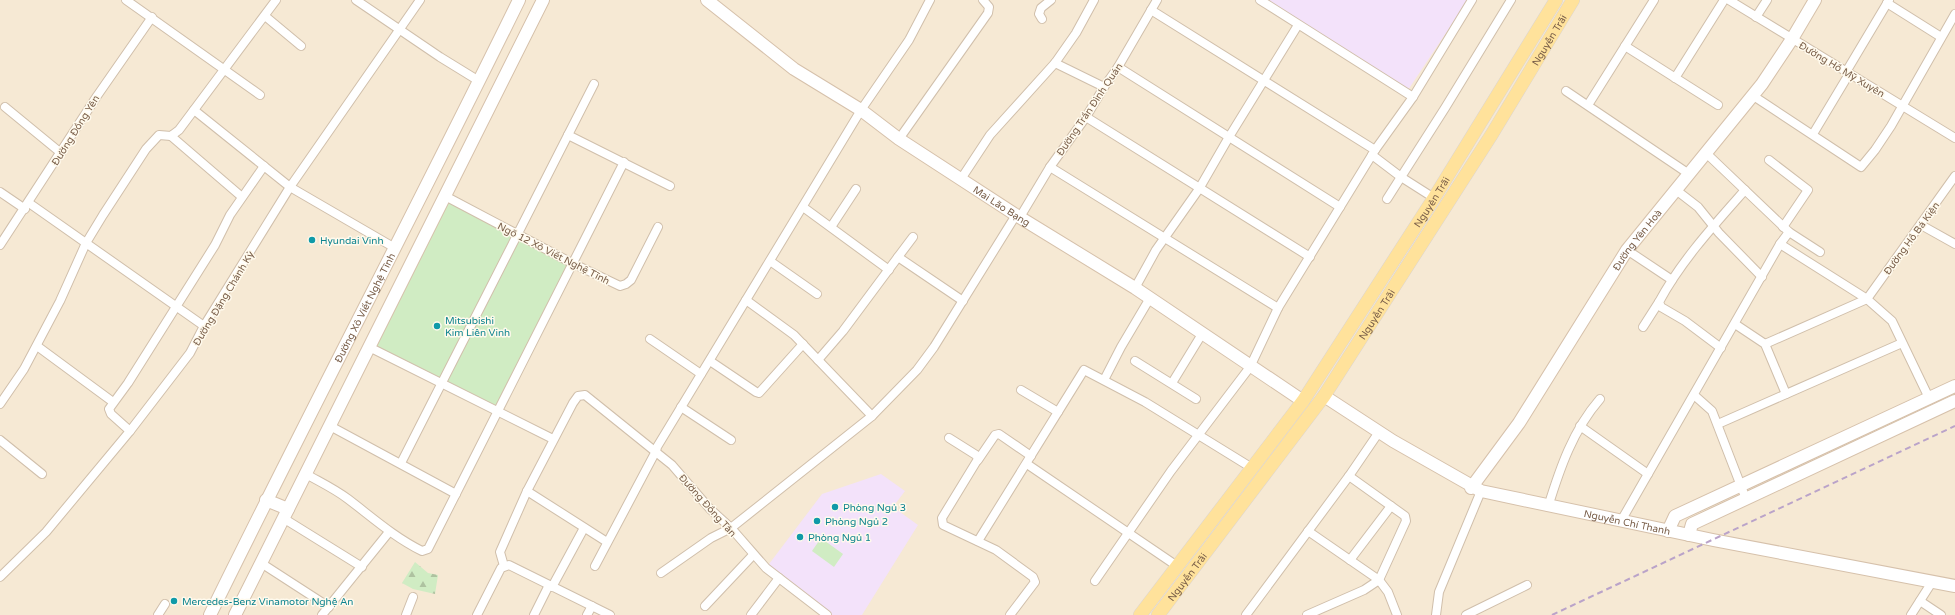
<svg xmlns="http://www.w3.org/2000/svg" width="1955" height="615" viewBox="0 0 1955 615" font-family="'Varela Round',sans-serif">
  <defs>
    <pattern id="forest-firs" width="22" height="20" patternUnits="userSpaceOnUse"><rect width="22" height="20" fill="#d0ecc3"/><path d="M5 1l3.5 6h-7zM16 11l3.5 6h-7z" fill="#aec2a0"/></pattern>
  </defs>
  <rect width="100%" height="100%" fill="#fef6e6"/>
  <!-- residential -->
  <rect fill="#f6e9d4" x="0" y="0" width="1955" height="615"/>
  <!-- education -->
  <g fill="#f3e2fa">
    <polygon points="1261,0 1468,0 1408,90"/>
    <polygon points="881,474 905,491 893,507 918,525 862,615 828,615 766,568 822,494"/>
  </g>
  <!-- green -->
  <g fill="#d0ecc3">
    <polygon points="445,196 572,263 498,411 369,347"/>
    <polygon points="821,538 843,554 834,567 812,551"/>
  </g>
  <!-- forest -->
  <polygon fill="url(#forest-firs)" points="415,562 428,573 438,575 435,594 413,589 402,583"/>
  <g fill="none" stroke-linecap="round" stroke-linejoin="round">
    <defs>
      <g id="street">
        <polyline points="126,0 260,95"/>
        <polyline points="356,0 440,57 479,81"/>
        <polyline points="1260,0 1413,97"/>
        <polyline points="1729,0 1955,138"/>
        <polyline points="1887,3 1941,37"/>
        <polyline points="1151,10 1375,150"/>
        <polyline points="265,16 301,46"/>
        <polyline points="1756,17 1767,0"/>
        <polyline points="1042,19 1039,14 1041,8 1051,0"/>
        <polyline points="1625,46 1718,105"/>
        <polyline points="1055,63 1104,87"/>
        <polyline points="1118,67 1340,207"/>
        <polyline points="1846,72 1889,0"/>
        <polyline points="1675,78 1724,0"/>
        <polyline points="1566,91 1689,174"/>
        <polyline points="1752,95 1861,167 1875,150 1891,126 1955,14"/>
        <polyline points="1588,105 1654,0"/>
        <polyline points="5,107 61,153"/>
        <polyline points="194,110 290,187 395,248"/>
        <polyline points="1086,117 1310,257"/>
        <polyline points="1813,134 1849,74"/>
        <polyline points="568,135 670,186"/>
        <polyline points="171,136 242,197"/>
        <polyline points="899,139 988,13 989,7 983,0"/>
        <polyline points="1372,155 1401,177 1387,199"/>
        <polyline points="1769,160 1808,190 1783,227"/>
        <polyline points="1050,167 1278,308"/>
        <polyline points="961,179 990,135 1055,63 1076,33 1094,0"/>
        <polyline points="1676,190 1698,207 1719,233 1762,277"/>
        <polyline points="0,192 25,209"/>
        <polyline points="445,196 572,263 620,286 626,284 631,280 658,227"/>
        <polyline points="1434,198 1401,177 1445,108 1511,0"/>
        <polyline points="29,203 204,326"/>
        <polyline points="803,207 889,270"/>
        <polyline points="1020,217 1050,167 1086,117 1104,87 1118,67 1157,0"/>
        <polyline points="1921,225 1955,244"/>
        <polyline points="831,227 856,189"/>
        <polyline points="1789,232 1820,252"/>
        <polyline points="1780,244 1867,299 1892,321 1929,398"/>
        <polyline points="0,245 97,96 152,17"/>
        <polyline points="1627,250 1672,280"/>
        <polyline points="898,257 913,237"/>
        <polyline points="770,261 817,294"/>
        <polyline points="1135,288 1156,250 1199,189 1229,137 1298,25"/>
        <polyline points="746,300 794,335 872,416"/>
        <polyline points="1735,324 1765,344 1786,394"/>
        <polyline points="1643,327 1659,302"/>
        <polyline points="650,339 701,374"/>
        <polyline points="1765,344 1867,299 1955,176"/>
        <polyline points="37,346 113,402"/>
        <polyline points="369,347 553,439"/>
        <path d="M1721,348L1685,321L1661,307L1659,302C1681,261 1714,225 1745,190"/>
        <polyline points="818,360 843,331 898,257 963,301"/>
        <polyline points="710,361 756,392 759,393 803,344"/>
        <polyline points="1135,361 1196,399"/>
        <polyline points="1104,380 1121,347 1150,298"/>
        <polyline points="1172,383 1202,334"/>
        <polyline points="1021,390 1058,412"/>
        <polyline points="1694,395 1712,411 1746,499"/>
        <polyline points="0,404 24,369 60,301 86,243 103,215 146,149 159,135 171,136 179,130 276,0"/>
        <polyline points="681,407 731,440"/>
        <polyline points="1718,424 1902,343"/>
        <polyline points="330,426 456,494"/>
        <polyline points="1580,426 1648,474"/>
        <polyline points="130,431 111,414 109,409 128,383 215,245 230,215 264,166"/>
        <polyline points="949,438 976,455 978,459 942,518 943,525 996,550 1033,577 1035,582 1010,615"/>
        <polyline points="0,440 42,474"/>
        <polyline points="978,460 995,435 999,434 1031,456"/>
        <polyline points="401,463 594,84"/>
        <polyline points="1027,464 1177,566"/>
        <path d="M306,474C320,482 335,489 348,499C373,518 394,537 422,551L428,549L624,162"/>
        <polyline points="527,491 607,542"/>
        <path d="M1548,507C1560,468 1573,430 1600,399"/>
        <polyline points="283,518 362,567"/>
        <polyline points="1621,521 1780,244 1789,232 1706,153"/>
        <polyline points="1308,531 1379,580 1388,592 1397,615"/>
        <polyline points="978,541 1084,370 1145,402 1252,468"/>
        <polyline points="1350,560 1391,506"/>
        <polyline points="261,563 329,607"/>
        <polyline points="504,566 500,552 527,491 573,403 578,396 585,395 672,465 710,509 731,528 766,568 827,615"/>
        <polyline points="595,566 656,451 657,447 861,110 909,40 930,0"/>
        <polyline points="661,573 711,538 731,528 872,416 917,370 934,347 1016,215"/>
        <polyline points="0,577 46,532 130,431 190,353 204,326 290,187 420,0"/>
        <polyline points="1095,581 1171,471 1250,367 1278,308 1375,150 1413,97 1472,0"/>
        <polyline points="552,587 584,528"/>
        <polyline points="1920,601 1941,615"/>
        <polyline points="705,606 753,555"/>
        <polyline points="158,615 165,604"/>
        <polyline points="322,615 389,532"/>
        <polyline points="406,615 413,597"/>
        <polyline points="477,615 501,568 509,565 610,615"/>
        <polyline points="534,615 549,585"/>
        <polyline points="587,615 592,606"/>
        <polyline points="751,615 779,578"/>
        <polyline points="1246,615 1349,476 1379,432"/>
        <polyline points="1307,615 1364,590 1379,580 1406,521 1405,516 1349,476"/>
        <polyline points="1436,615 1439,592 1481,491"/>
        <polyline points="1466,615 1527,585"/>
        <polyline points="1911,615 1932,582"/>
      </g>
      <g id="secondary">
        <path id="s1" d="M707,0L794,69L861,110L899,139L1016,215L1135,288L1303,401"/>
        <path id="s2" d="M1324,396L1393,441L1481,491L1713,540L1955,586"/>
        <path id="s3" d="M1471,488L1519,423L1627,250L1762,84L1792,39L1815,0"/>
        <polyline points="266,500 288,509"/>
        <polyline points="1668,531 1675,516 1955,386"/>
        <polyline points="1689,535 1692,524 1955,401"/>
        <path id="s4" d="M210,615C311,409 418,206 519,0"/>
        <polyline points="235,615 543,0"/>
      </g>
      <g id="primary">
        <path id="s5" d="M1140,615L1303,401L1434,198L1556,0"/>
        <path id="s6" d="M1158,615L1324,396L1492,134L1573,0"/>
      </g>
    </defs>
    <!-- street casing -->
    <use href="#street" stroke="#d0bfab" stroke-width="10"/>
    <!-- secondary casing -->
    <use href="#secondary" stroke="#d6c1ab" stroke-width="14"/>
    <!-- primary casing -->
    <use href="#primary" stroke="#dcd5d0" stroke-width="14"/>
    <!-- street -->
    <use href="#street" stroke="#fff" stroke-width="8"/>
    <!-- secondary -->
    <use href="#secondary" stroke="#fff" stroke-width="12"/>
    <!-- primary -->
    <use href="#primary" stroke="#ffe29b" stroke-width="13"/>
    <!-- rail -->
    <polyline stroke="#baa3c9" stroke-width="2" stroke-dasharray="6 4" stroke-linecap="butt" points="1552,615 1955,426"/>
  </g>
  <!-- markers -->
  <g fill="#0f9aa8" stroke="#fffaed" stroke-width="1.5">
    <circle cx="312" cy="240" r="4"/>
    <circle cx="437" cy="326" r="4"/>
    <circle cx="835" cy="507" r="4"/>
    <circle cx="817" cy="521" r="4"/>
    <circle cx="800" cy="537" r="4"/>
    <circle cx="174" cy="601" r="4"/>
  </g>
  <g text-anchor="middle" stroke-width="3" stroke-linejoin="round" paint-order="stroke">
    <!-- street labels -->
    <g font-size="10" fill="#795e49" stroke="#fffaed">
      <text dy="4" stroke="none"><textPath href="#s6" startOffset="696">Nguyễn Trãi</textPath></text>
      <text transform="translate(1842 69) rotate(31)" y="4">Đường Hồ Mỹ Xuyên</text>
      <text transform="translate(1089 109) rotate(-56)" y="4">Đường Trần Đình Quán</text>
      <text transform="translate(75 130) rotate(-58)" y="4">Đường Đồng Yên</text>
      <text dy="4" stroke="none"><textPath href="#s5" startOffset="506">Nguyên Trãi</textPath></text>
      <text dy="4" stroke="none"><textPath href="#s1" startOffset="360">Mai Lão Bạng</textPath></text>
      <text transform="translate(1911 238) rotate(-54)" y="4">Đường Hồ Bá Kiện</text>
      <text dy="4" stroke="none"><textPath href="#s3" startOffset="299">Đường Yên Hoà</textPath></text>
      <text transform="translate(554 253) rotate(27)" y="4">Ngõ 12 Xô Viết Nghệ Tĩnh</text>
      <text transform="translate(223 298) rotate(-59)" y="4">Đường Đặng Chánh Kỷ</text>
      <text dy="4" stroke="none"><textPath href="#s4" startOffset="344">Đường Xô Viết Nghệ Tĩnh</textPath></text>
      <text dy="4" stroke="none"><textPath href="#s6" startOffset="372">Nguyễn Trãi</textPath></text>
      <text transform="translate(708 505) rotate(48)" y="4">Đường Đồng Tân</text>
      <text dy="4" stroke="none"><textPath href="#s2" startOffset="333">Nguyễn Chí Thanh</textPath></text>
      <text dy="4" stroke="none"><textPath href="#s6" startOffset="48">Nguyễn Trãi</textPath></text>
    </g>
    <!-- culture labels -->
    <g font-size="10" fill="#0d838f" stroke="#fffaed" text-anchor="start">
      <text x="320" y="244">Hyundai Vinh</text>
      <text x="445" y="324">Mitsubishi<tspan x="445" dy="12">Kim Liên Vinh</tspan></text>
      <text x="843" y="511">Phòng Ngủ 3</text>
      <text x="825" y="525">Phòng Ngủ 2</text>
      <text x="808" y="541">Phòng Ngủ 1</text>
      <text x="182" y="605">Mercedes-Benz Vinamotor Nghệ An</text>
    </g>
  </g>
</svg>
